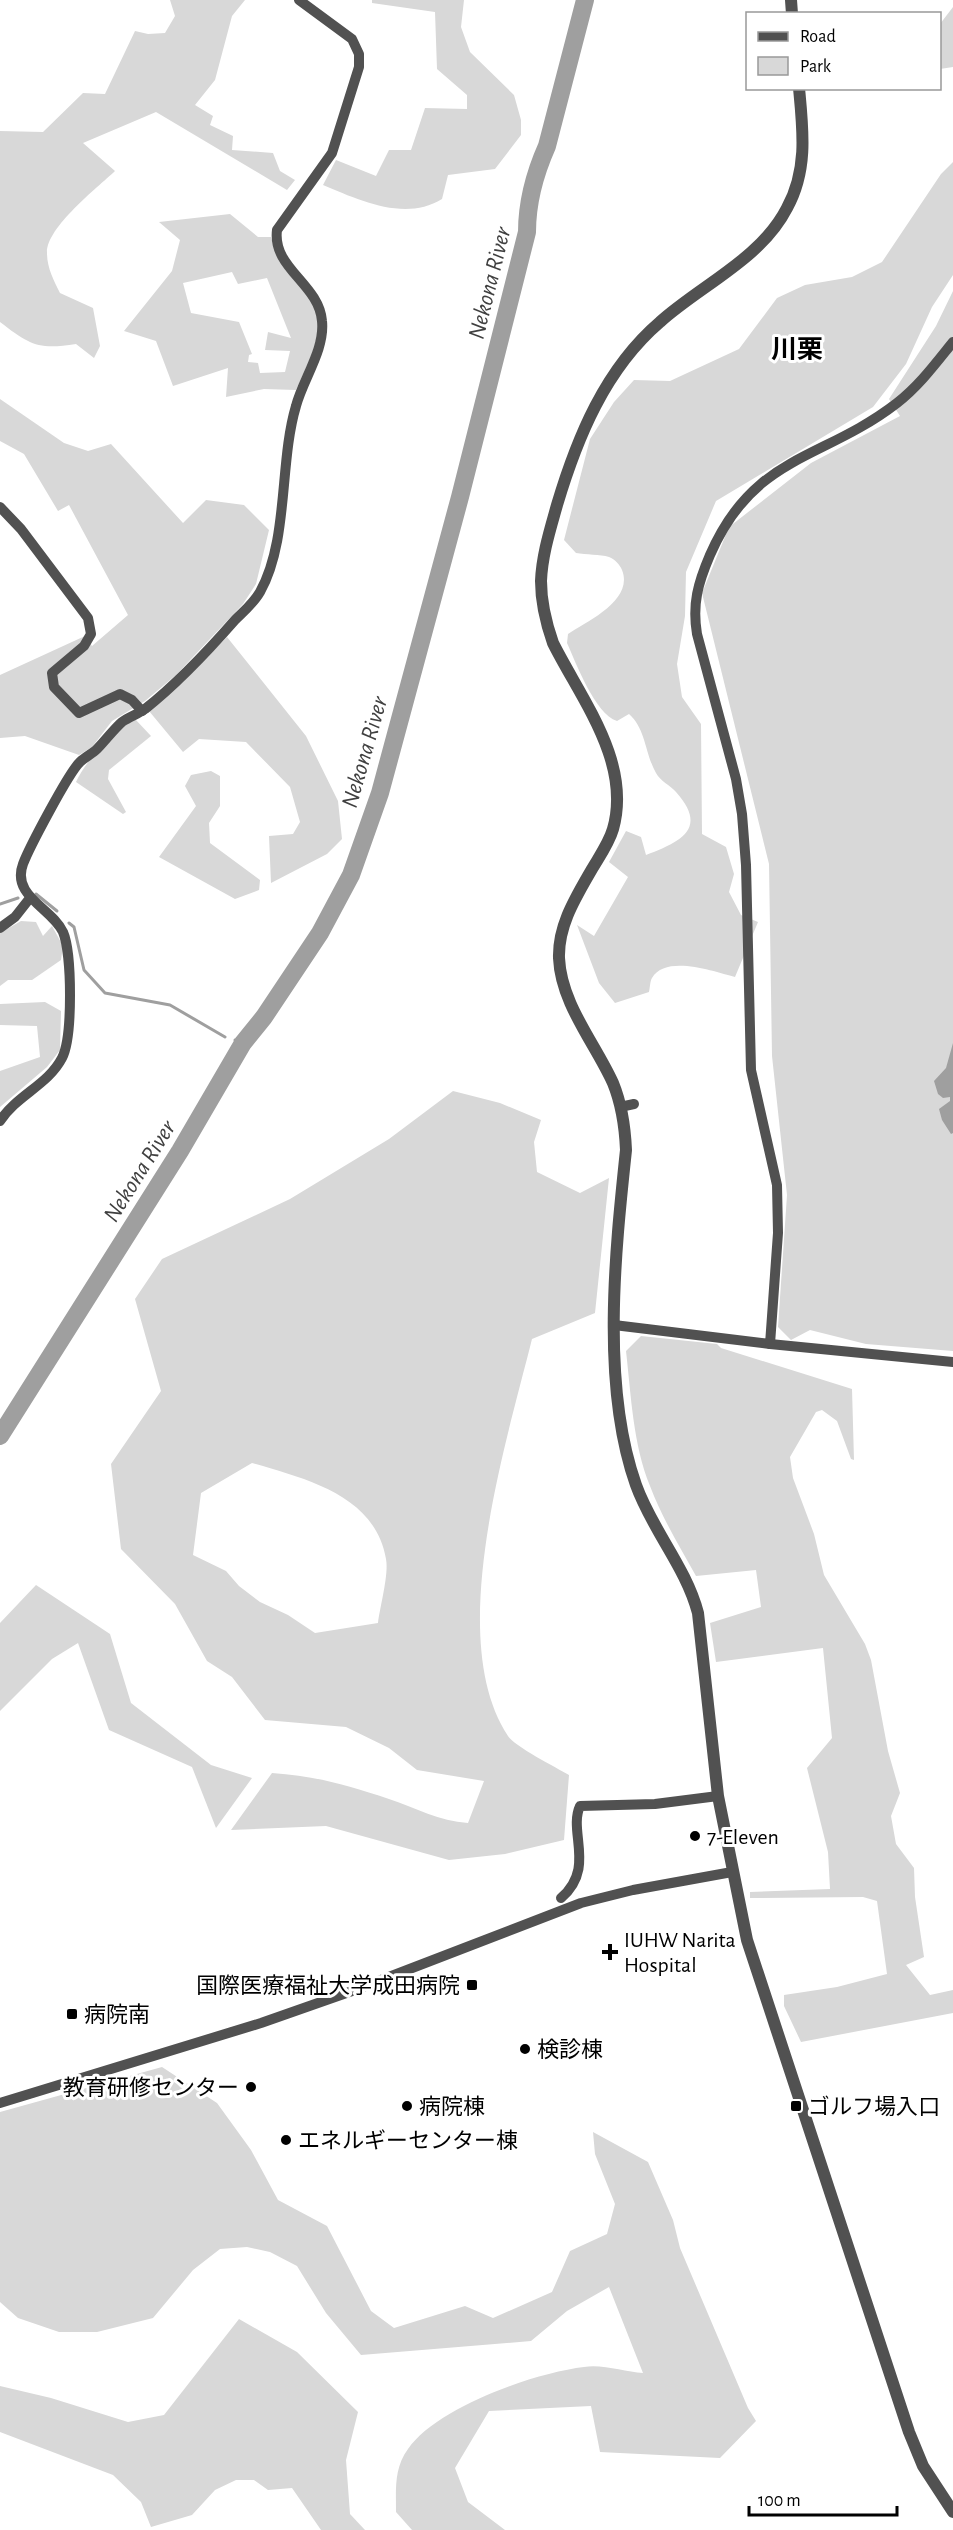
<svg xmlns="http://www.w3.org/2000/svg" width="953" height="2530" viewBox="0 0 953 2530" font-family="'Alegreya Sans','Noto Sans JP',sans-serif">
  <rect width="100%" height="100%" fill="#fff"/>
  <!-- green -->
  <g fill="#d8d8d8" fill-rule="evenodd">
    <path d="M170,0H245L232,16L215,80L195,105L213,116L210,125L233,136L232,150L273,153L280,171L295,180L287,190L156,112L83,143L115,171C97,188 46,228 47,253C47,268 54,281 60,293L93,308L100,346L94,358L76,344C38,350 30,345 0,322V131L43,132L83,93L105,94L135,31L148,34L165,33L175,16Z"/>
    <path d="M372,0H464L461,27L470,52L514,95L521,120V135L495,169L448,175L442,199C405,222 359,200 323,185L336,160L376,176L389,150H411L425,108L467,109V95L437,69L435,12L372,3Z"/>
    <polygon points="953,7 953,67 940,69 940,24"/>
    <path d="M953,162V275L932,307L906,364L873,407L716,501L686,572L685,616L677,664L682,697L701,724L702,834L726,847L734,874L729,892L741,915L758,922L735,977C715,972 666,954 652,978C650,981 650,988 649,992L615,1003L599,983L577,925L594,936L628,877L609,862L626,831L641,837L646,855C680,842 709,829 676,792C670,785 660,781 656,773C645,754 646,729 629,714L617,721C595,714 576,663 567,643L568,634C588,621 634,600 622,570C620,565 615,559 609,557C600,554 586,555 576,553L564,540L590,439L614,402L634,380L670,381L739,349L777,298L805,285L852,277L882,262L941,174Z"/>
    <path d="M230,214L258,237H271C276,258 284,268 299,284C334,320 313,351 296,390L264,389L226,397L228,368L173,386L156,341L124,331L172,271L180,240L159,222ZM232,272L238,284L267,278L291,338L268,332L265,350L290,351L285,372L260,373L258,363L248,362L249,355L252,354L239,322L191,313L183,283Z"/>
    <polygon points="953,291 953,1351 866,1344 810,1330 791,1340 778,1327 787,1195 772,1056 769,864 702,593 729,527 811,463 900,416 889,399 936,326"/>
    <polygon points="0,399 64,443 88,451 111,444 183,523 206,500 244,505 269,530 256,584 243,604 176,675 145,701 112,721 92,747 79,755 25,736 0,738 0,675 85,636 92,646 128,615 69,505 58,511 24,454 0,441"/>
    <polygon points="227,637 306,736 338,801 342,839 327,854 271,883 269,836 293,834 300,822 290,787 246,742 199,739 183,752 149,711 183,682"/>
    <path d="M135,719L151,736L109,770L108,779L126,812L123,814L76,782C87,758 113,733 135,719Z"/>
    <polygon points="211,771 220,776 220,806 209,823 210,843 260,880 259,890 235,899 159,857 196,806 185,786 191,775"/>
    <polygon points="21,921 36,922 43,936 52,926 63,946 61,960 32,980 8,980 0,986 0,933"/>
    <polygon points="45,1002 61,1011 60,1050 47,1067 0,1107 0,1071 40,1057 37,1026 0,1025 0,1004"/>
    <path d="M453,1091L500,1103L541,1120L534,1142L537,1172L580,1193L609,1178L595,1313L532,1339C506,1444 444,1639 508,1736C514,1746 557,1768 569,1775L564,1840L505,1854L449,1860L326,1826L231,1830L272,1773C316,1776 347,1785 389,1799C416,1808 439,1821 468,1823L484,1781L417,1770L389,1748L346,1727L265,1720L232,1677L207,1661L175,1604L121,1549L111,1464L161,1391L135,1299L162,1259L290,1199L389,1139ZM252,1463C306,1479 375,1495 386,1559C389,1574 380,1607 378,1623L315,1633L288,1615L260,1602L239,1586L226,1571L193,1555L201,1493Z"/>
    <path d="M641,1336L717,1344L721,1348L852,1389L854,1460L851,1459L837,1421L822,1410L816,1412L790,1457L793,1478L814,1534L824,1575L865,1644L871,1660L888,1751L900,1793L891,1816L896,1844L914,1868L915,1897L924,1957L906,1965L930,1995L953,1990V2013L801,2042L784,2006V1995L837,1987L887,1974L877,1901L863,1897L750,1898V1892L830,1889L828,1852L807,1768L832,1738L823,1648L716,1662L710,1623L761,1607L756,1570L696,1576C680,1547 662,1518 650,1486C633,1444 631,1395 626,1351Z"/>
    <polygon points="36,1585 110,1634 131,1703 211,1765 252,1778 216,1828 192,1767 109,1730 78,1643 52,1659 0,1711 0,1623"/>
    <path d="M162,2067L217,2103L251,2150L278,2200L327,2226L371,2311L394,2328L465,2306L493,2318L552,2292L570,2251L607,2234L615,2204L595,2154L593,2132L648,2162L673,2220L680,2248L748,2408L756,2421L720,2458L600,2452L591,2406L489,2411L455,2468L468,2502L505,2530H412L396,2512C396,2489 394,2468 408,2449C437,2407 534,2373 584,2367C603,2364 625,2372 643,2373L609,2287L567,2311L531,2341L361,2355L326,2313L297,2266L270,2252L247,2247L220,2249L193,2270L153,2318L97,2332H59L18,2318L0,2302V2112Z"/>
    <polygon points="239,2319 297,2352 358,2412 346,2460 350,2514 365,2530 321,2530 292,2488 268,2490 254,2480 236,2480 215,2490 192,2515 151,2527 141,2502 113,2475 0,2432 0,2386 51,2398 128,2422 164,2415"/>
  </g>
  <!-- water -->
  <polygon fill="#9f9f9f" points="953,1043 953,1133 951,1134 942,1120 939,1109 950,1101 950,1097 943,1098 938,1094 934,1081 946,1068"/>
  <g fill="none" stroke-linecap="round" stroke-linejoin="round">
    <!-- stream -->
    <g stroke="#9f9f9f" stroke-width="3">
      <polyline points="36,894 57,911"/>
      <polyline points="0,904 18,898"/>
      <polyline points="69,923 74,927 84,970 105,993 170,1005 225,1037"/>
      <polyline points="235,1040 243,1043"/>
    </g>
    <!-- river -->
    <path stroke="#9f9f9f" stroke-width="18" d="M0,1436L180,1151L243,1043L264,1017L320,933L351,875L380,793L460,497L527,232C527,202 535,173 547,146L585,0"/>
    <!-- minor -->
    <g stroke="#515151" stroke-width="10">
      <polyline points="0,507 21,529 88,618 91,634 84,646 52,673 54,687 79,713 120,694 132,700 142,711"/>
      <polyline points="0,928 15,917 30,898"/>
      <polyline points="620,1107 634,1104"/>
      <path d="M0,1121C17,1095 48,1085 62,1058C73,1037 72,953 63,932C52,908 11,896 23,864C29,848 69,772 80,762C85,757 92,754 97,749C105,741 113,730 122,722C129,717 138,714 145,709C178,683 207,652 235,620C244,611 253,604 260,592C289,540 279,463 296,406C303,379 325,350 322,321C319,284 272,268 277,230L332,153L359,67V54L352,39L299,0"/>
      <path d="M614,1325L770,1344L778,1233L777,1185L751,1070L746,865L742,814L736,779L697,634C692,604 698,583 710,555C754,454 822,461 897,403C919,386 936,363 953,342"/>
      <polyline points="770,1344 953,1362"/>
      <path d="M561,1898C596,1868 568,1832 580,1806L655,1804L718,1796"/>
      <polyline points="0,2103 261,2023 355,1990 581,1903 633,1890 732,1872"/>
    </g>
    <!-- tertiary -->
    <g stroke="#515151" stroke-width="12">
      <polyline points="791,0 792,14"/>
      <path d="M799,88C803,130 808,170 787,208C761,259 701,285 660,322C605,369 577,438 557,505C550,530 542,555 541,581C541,602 546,623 553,643C581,699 632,762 613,829C609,843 599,857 592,869C576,897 558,925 559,958C561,1004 595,1043 613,1083C622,1105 625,1127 626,1150C615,1253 601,1387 636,1485C652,1530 686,1567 698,1613L718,1796L747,1940L909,2432L923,2466L953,2512"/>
    </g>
  </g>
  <!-- markers -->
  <g fill="#000" stroke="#fff" stroke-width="2">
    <circle cx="695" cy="1836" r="6"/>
    <path d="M607 1943h6v6h6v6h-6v6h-6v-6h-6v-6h6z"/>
    <rect x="466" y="1979" width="12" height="12" rx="3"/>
    <rect x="66" y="2008" width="12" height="12" rx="3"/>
    <circle cx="525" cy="2049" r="6"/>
    <circle cx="251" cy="2087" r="6"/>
    <circle cx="407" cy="2106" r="6"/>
    <rect x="790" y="2100" width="12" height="12" rx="3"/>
    <circle cx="286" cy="2140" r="6"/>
  </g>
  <g text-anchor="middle" stroke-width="6" stroke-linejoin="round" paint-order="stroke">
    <!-- poi labels -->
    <g font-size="22" fill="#000" stroke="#fff" text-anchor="start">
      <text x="707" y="1844">7-Eleven</text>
      <text x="624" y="1947">IUHW Narita<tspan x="624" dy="25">Hospital</tspan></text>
      <text x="460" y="1993" text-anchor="end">国際医療福祉大学成田病院</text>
      <text x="84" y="2022">病院南</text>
      <text x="537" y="2057">検診棟</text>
      <text x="239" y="2095" text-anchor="end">教育研修センター</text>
      <text x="419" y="2114">病院棟</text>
      <text x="808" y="2114">ゴルフ場入口</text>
      <text x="298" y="2148">エネルギーセンター棟</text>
    </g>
    <!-- water labels -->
    <g font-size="24" font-style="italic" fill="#404040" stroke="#fff">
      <text transform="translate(489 283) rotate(-76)" y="8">Nekona River</text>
      <text transform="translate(364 752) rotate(-74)" y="8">Nekona River</text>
      <text transform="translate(139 1171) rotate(-58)" y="8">Nekona River</text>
    </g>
    <!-- quarter labels -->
    <g font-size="26" font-weight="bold" fill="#000" stroke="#fff">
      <text x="797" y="358">川栗</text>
    </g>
  </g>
  <!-- legend -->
  <rect x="746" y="12" width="195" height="78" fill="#ffffff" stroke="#999999" stroke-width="1.5"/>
  <rect x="758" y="32" width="30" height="9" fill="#515151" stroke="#999999" stroke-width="1.5"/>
  <text x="800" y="42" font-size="18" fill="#000000">Road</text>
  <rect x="758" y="57" width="30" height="18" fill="#d8d8d8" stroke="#999999" stroke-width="1.5"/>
  <text x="800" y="72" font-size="18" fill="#000000">Park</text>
  <!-- scale -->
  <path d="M749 2506v9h148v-9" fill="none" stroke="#000000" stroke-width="3"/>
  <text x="758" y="2506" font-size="18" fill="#000000" stroke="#ffffff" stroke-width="4.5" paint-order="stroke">100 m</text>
</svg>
